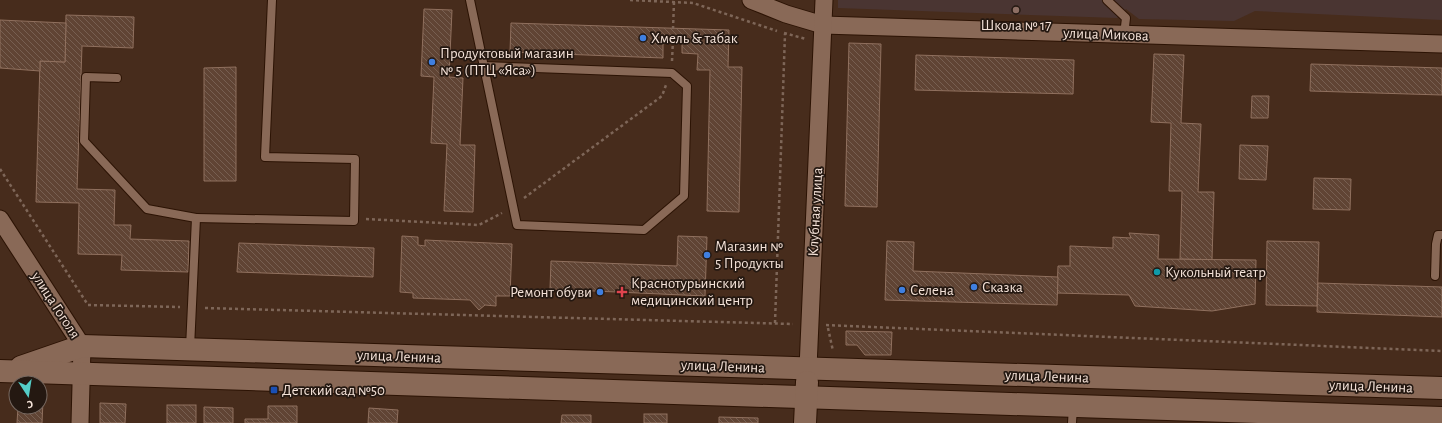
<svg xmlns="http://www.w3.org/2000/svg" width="1442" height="423" viewBox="0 0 1442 423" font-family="'Alegreya Sans',sans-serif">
  <defs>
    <pattern id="building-back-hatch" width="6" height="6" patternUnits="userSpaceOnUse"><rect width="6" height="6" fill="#604434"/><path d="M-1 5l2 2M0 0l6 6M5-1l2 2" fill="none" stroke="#775f51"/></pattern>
  </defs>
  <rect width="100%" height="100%" fill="#472c1c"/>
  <!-- education -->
  <polygon fill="#4a3532" points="838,0 1442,0 1442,20 1255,11 1234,21 1139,19 1126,9 1117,18 838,8"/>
  <!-- building -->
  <g fill="url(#building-back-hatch)" stroke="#90705e">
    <polygon points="424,9 452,10 449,77 463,78 460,145 475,145 473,212 444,211 447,144 431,143 434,77 421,76"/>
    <polygon points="66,15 134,17 133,48 82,46 77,189 115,190 114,225 131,225 130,239 189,241 188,272 121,270 122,255 78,254 79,203 36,202 40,61 65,62"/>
    <polygon points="0,20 66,23 65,62 40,61 40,71 0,68"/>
    <polygon points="511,23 729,30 728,67 742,67 739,212 707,211 710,70 697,70 698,54 682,53 682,40 663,40 663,58 510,52"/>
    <polygon points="849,43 881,44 877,207 845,206"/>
    <polygon points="1154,54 1184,55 1181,123 1201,124 1198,192 1214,192 1212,260 1180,259 1182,191 1169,191 1171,123 1151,122"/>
    <polygon points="916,55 1074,60 1073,94 915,90"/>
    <polygon points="1311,64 1442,68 1442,95 1310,91"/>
    <polygon points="236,67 236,181 204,181 204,68"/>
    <polygon points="1252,96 1269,96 1268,118 1251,118"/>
    <polygon points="1240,145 1268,146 1266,180 1239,179"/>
    <polygon points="1314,178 1351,179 1350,210 1313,209"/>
    <polygon points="1129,233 1159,235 1158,259 1256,260 1255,304 1212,311 1135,306 1129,295 1057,293 1058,266 1070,266 1070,246 1113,248 1113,237 1131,238"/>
    <polygon points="402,236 418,237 418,245 425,246 425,240 512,244 510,296 496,296 496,306 485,305 479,310 470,300 413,298 413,293 400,292"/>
    <polygon points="678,236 707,237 705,296 550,289 551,261 677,266"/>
    <polygon points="887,241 914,242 913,271 1058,277 1057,305 885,300"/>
    <polygon points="1267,241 1319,242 1317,306 1266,305"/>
    <polygon points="239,243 374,248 373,277 237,272"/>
    <polygon points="1318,283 1442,287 1442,317 1317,312"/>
    <polygon points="846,331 892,332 891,355 865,355 857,345 846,345"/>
    <polygon points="40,400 43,401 42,423 17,423 18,407 40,407"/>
    <polygon points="100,403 126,404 125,423 100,423"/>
    <rect x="167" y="405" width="29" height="18"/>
    <polygon points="268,406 297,406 297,423 245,423 245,419 268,419"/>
    <polygon points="204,407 233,408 233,423 204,423"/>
    <polygon points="369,408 398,410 397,423 368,423"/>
    <rect x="644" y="414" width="23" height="9"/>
    <polygon points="562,415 591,415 591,423 561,423"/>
    <polygon points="719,417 758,418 758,423 719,423"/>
  </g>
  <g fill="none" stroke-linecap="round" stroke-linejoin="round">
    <defs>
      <g id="lane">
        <polyline points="470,0 517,225 644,230 684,196 687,86 672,73 484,66"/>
        <polyline points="1107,0 1126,18 1124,35"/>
        <polyline points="117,78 86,77 84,141 147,209 196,218 190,348"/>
        <polyline points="196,218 354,221 355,159 265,157 272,0"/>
        <polyline points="1435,276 1436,244 1438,235 1442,235"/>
        <polyline points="1072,423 1073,407"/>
      </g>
      <g id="street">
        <polyline points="751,0 786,14 823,25 1442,44"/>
        <polyline points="0,219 82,346 80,423"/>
        <polyline points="808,368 824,0"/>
      </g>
      <g id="secondary">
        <polyline points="21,367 82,346 1442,388"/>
        <polyline points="0,371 1442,418"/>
        <polyline points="805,423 807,382"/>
      </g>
    </defs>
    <!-- lane casing -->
    <use href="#lane" stroke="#2c1304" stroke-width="10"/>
    <!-- street casing -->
    <use href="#street" stroke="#2c1304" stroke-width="19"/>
    <!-- secondary casing -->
    <use href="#secondary" stroke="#2c1304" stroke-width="24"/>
    <!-- path -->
    <g stroke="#7e6658" stroke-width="2.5" stroke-dasharray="3 3" stroke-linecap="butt">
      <polyline points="630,0 693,3 777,31"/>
      <polyline points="673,29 674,2"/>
      <polyline points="784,33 806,39"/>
      <polyline points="672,61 673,40"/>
      <polyline points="0,169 88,305 180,307"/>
      <polyline points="524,198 662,96 666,85"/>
      <polyline points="366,219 479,225 502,213"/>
      <polyline points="205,308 793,324"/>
      <polyline points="775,323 785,34"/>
      <polyline points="826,325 1442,351"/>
      <polyline points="828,328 833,351"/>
    </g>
    <!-- lane -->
    <use href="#lane" stroke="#896957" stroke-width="8"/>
    <!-- street -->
    <use href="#street" stroke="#896957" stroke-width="17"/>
    <!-- secondary -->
    <use href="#secondary" stroke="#896957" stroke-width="22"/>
  </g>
  <!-- markers -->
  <circle fill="#8d6e63" stroke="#241811" stroke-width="1.5" cx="1016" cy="10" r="4"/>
  <g fill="#3f7fe0" stroke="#241811" stroke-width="1.5">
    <circle cx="643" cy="38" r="4"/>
    <circle cx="432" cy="62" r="4"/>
    <circle cx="707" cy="255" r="4"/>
    <circle cx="974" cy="287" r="4"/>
    <circle cx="902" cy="290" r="4"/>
    <circle cx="600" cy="292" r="4"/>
  </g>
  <circle fill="#0f9aa8" stroke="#241811" stroke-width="1.5" cx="1157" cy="272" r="4"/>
  <path fill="#e0444e" stroke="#241811" stroke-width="1.5" d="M620 286h4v4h4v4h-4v4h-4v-4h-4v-4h4z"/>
  <rect fill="#1a4fb4" stroke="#241811" stroke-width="1.5" x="270" y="386" width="8" height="8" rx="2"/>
  <g text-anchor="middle" stroke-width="3.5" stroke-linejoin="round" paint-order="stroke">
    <!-- poi labels -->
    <g font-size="15" fill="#f4e2d8" stroke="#241811" text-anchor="start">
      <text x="1016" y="30" text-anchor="middle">Школа № 17</text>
      <text x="651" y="43">Хмель &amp; табак</text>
      <text x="440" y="58">Продуктовый магазин<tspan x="440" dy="17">№ 5 (ПТЦ «Яса»)</tspan></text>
      <text x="715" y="251">Магазин №<tspan x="715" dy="17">5 Продукты</tspan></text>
      <text x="1165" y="277">Кукольный театр</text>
      <text x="631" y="288">Краснотурьинский<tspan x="631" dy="17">медицинский центр</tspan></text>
      <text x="982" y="292">Сказка</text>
      <text x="910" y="295">Селена</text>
      <text x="592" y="297" text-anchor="end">Ремонт обуви</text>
      <text x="282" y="395">Детский сад №50</text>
    </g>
    <!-- street labels -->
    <g font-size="15" fill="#f4e2d8" stroke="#241811">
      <text transform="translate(1106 34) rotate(2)" y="5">улица Микова</text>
      <text transform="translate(815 212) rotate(-87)" y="5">Клубная улица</text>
      <text transform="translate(56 305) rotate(57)" y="5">улица Гоголя</text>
      <text transform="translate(399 356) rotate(2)" y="5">улица Ленина</text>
      <text transform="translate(723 366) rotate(2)" y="5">улица Ленина</text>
      <text transform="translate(1047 376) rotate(2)" y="5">улица Ленина</text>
      <text transform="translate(1371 386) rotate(2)" y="5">улица Ленина</text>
    </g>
  </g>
  <!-- north arrow -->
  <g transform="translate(28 395) rotate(168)"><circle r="19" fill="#241811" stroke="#776961"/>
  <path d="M0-3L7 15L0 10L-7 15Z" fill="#54cdc7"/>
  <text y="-6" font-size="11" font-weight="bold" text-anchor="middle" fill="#f4e2d8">С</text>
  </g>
</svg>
